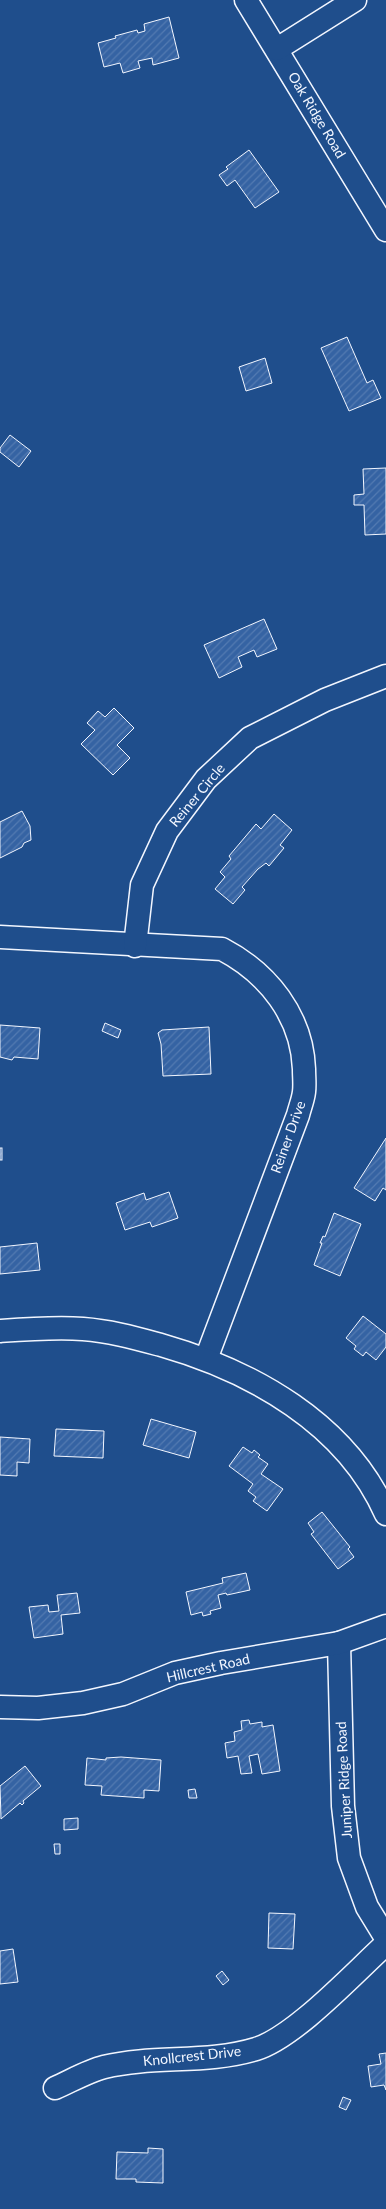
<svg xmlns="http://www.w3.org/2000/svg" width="386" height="2209" viewBox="0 0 386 2209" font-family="Lato,sans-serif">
  <defs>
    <pattern id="building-hatch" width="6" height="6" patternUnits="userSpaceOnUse" patternTransform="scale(1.25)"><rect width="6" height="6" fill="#3563a3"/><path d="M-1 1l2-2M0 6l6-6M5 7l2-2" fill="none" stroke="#537ab1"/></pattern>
  </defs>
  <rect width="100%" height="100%" fill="#1f4e8c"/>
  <!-- building -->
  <g fill="url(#building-hatch)" stroke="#f2f6ff">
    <polygon points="169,17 179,58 153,65 152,58 138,61 140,68 123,73 120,63 104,67 98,43 116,38 115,36 137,30 138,33 145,31 144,24"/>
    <polygon points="249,150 279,192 255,208 235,180 227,186 219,175 228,169 226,167"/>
    <polygon points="347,337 367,383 373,380 381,398 349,411 321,348"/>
    <polygon points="265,358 272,383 246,391 239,367"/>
    <polygon points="10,435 31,451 19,467 0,452 0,448"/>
    <polygon points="386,468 386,534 365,535 364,505 354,505 354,495 364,494 363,469"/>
    <polygon points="264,619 277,649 257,657 254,650 238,657 242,667 219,678 204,645"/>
    <polygon points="114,708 134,728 117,745 130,758 113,775 81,744 95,730 87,723 98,711 105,717"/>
    <polygon points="22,811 30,826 31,840 24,843 22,847 0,858 0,822"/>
    <polygon points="274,814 292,830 280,845 284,848 269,866 266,863 258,869 242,887 245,890 233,904 215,889 225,877 220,872 231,859 229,856 256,824 261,829"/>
    <polygon points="105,1023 121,1030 118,1038 102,1031"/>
    <polygon points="0,1025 40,1028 38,1059 14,1057 12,1060 0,1057"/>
    <polygon points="209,1027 211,1074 163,1076 161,1044 158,1033 162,1030"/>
    <polygon points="386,1138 386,1190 383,1188 375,1201 354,1188"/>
    <rect x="0" y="1148" width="2" height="12"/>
    <polygon points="169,1192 178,1218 152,1227 150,1222 125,1230 116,1203 144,1193 146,1200"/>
    <polygon points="334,1213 361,1224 340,1276 314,1265 322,1243 320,1243 323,1236 325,1237"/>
    <polygon points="37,1243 40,1270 0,1274 0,1247"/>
    <polygon points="363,1316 386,1334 386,1347 376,1360 366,1352 363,1356 354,1349 356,1346 346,1338"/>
    <polygon points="151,1419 196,1432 189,1458 143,1445"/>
    <polygon points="56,1429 104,1431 103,1458 54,1456"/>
    <polygon points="0,1437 30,1439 29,1463 17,1462 17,1476 0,1475"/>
    <polygon points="243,1447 252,1453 254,1450 260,1455 258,1457 268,1464 261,1474 283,1489 267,1511 253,1501 256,1497 248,1491 253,1484 229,1466"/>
    <polygon points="322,1512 350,1547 348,1549 354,1557 338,1569 311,1534 314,1532 308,1523"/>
    <polygon points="246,1573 250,1590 227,1595 226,1593 218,1595 221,1608 210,1611 211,1614 203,1616 202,1612 191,1615 186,1592 223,1583 222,1578"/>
    <polygon points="77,1593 80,1613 61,1615 63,1634 34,1638 29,1607 48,1605 49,1612 59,1611 57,1595"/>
    <polygon points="249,1720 250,1724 262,1722 262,1727 273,1725 280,1771 262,1774 258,1754 249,1756 252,1773 241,1774 238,1756 227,1758 225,1743 235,1741 234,1732 242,1730 241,1721"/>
    <polygon points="121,1757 161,1760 159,1791 144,1790 144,1798 101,1795 102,1786 85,1785 87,1758 106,1760 106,1758"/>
    <polygon points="25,1766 41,1786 23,1801 24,1803 22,1805 20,1803 1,1819 0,1786"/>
    <polygon points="195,1789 197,1798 189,1798 188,1790"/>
    <polygon points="78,1818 78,1829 64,1830 64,1819"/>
    <polygon points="54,1844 60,1844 60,1854 55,1854"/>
    <polygon points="269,1913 295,1914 293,1949 268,1948"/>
    <polygon points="13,1949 18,1982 0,1984 0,1951"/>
    <polygon points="222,1971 229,1980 223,1985 216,1976"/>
    <polygon points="386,2053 386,2090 384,2085 371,2087 368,2066 381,2064 379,2054"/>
    <polygon points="343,2097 351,2100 346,2110 339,2107"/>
    <polygon points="148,2148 163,2149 163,2183 136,2182 136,2179 116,2179 117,2152 148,2153"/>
  </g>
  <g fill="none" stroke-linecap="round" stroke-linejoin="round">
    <defs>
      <g id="minor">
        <polyline points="246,0 386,230"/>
        <polyline points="277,49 355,0"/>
        <path d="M0,937L222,949C268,973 302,1016 304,1069C304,1077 305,1085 304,1092C303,1100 300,1107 298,1115L206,1359"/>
        <polyline points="135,946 142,885 167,831 206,779 250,738 325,700 386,676"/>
        <path d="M0,1331C28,1329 55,1327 83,1329C110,1331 135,1338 161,1345C252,1371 346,1423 386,1514"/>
        <polyline points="339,1643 343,1806 349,1858 367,1907 386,1938"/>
        <polyline points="0,1707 38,1708 83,1703 123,1694 175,1673 221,1663 339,1643 386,1626"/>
        <path d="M55,2088C71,2081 88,2071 104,2067C154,2055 207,2064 256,2049C295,2037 354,1973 386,1944"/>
      </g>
    </defs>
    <!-- minor casing -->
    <use href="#minor" stroke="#f2f6ff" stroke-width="25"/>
    <!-- minor -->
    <use href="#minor" stroke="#1f4e8c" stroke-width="22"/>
  </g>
  <g text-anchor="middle" stroke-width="4" stroke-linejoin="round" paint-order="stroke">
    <!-- street labels -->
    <g font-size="14" fill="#f2f6ff" stroke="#1f4e8c">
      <text transform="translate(317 115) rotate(59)" y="5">Oak Ridge Road</text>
      <text transform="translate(197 795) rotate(-50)" y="5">Reiner Circle</text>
      <text transform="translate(288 1137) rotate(-70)" y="5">Reiner Drive</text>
      <text transform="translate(208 1668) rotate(-13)" y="5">Hillcrest Road</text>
      <text transform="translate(344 1780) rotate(-93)" y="5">Juniper Ridge Road</text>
      <text transform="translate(192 2056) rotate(-6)" y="5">Knollcrest Drive</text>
    </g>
  </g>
</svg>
